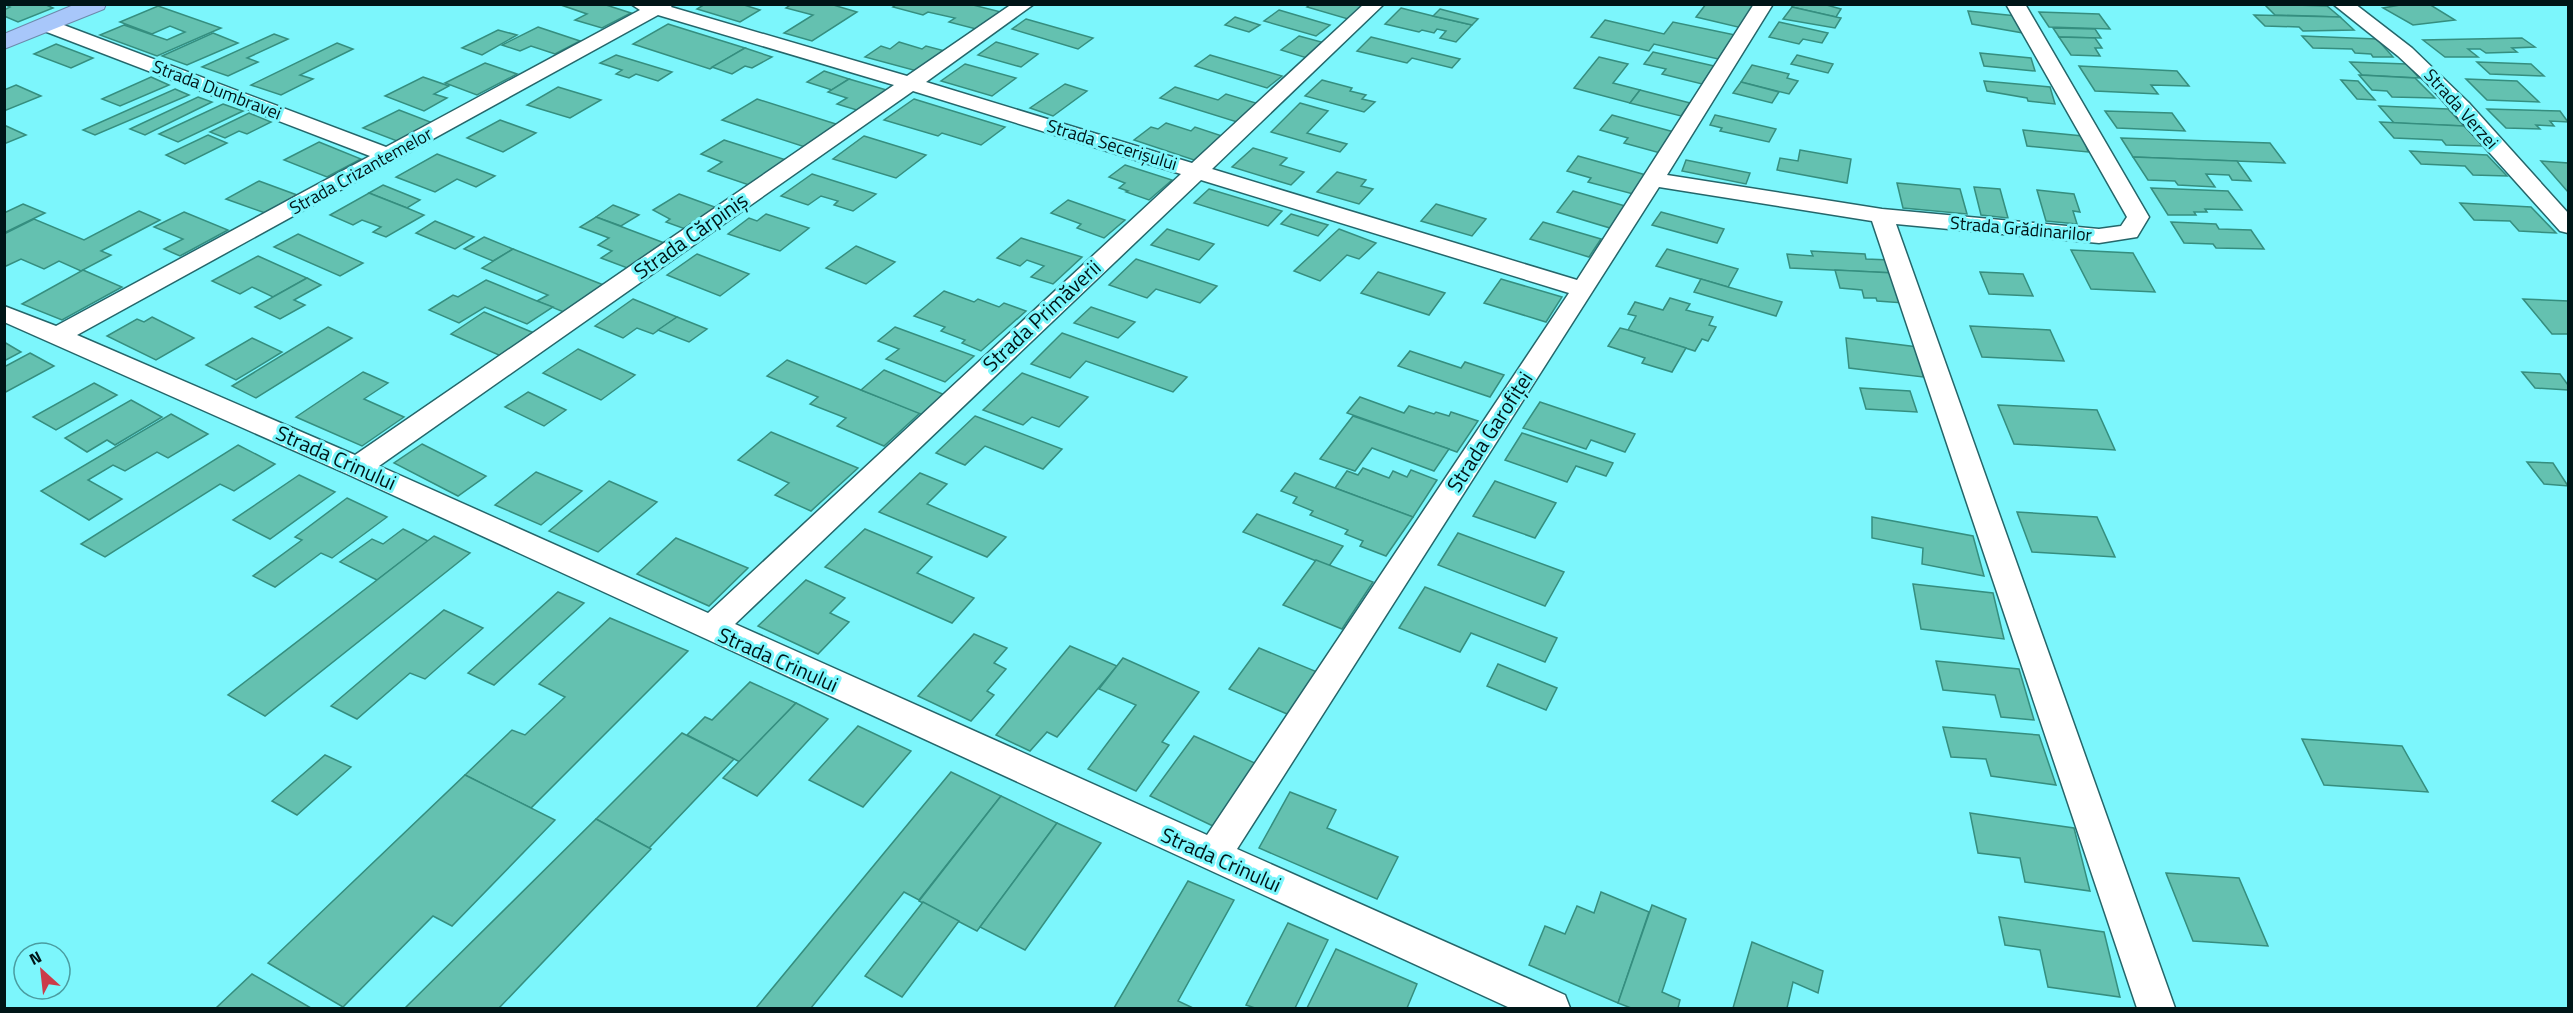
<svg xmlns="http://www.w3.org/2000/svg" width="2573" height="1013" viewBox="0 0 2573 1013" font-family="'Titillium Web',sans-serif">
  <rect width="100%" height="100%" fill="#7cf6fc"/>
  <!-- building -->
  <g fill="#64c1b0" stroke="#358e7f" stroke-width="1.5">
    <polygon points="4,4 44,4 53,8 18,22 4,16 4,10 10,7"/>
    <polygon points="558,4 603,4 631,13 602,28 575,20 587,14"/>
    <polygon points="705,4 741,4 760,10 740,22 697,9"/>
    <polygon points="792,4 830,4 857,12 812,41 784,33 813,15 786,8"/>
    <polygon points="897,4 969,4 1001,12 976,29 949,22 955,18 928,12 923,15 893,7"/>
    <polygon points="1311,4 1365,4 1348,19 1307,7"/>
    <polygon points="1706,4 1758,4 1742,28 1696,17"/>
    <polygon points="1793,4 1823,4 1841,9 1836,17 1792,7"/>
    <polygon points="2264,4 2327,6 2340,17 2275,15"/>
    <polygon points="2406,4 2429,4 2455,20 2413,25 2383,8"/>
    <polygon points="158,6 221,28 157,56 100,35 124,25 167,40 185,32 170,26 152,34 120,22"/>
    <polygon points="1792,7 1836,17 1841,18 1835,28 1783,19"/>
    <polygon points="1401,8 1433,16 1472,25 1456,42 1440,38 1446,31 1437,29 1434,33 1422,30 1419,32 1385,24"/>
    <polygon points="1440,9 1478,19 1472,25 1433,16"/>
    <polygon points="1279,10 1330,25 1316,36 1264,21"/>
    <polygon points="1968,11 2017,16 2023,33 1972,24"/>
    <polygon points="2039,12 2099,14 2110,29 2049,27"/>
    <polygon points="2254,15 2340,17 2354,30 2303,31 2299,27 2265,26"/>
    <polygon points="1235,17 1260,25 1249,32 1225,25"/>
    <polygon points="1026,19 1093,38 1078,49 1012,29"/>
    <polygon points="1605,20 1664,34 1673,22 1735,35 1718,59 1654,44 1649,51 1591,37"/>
    <polygon points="1779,22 1828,33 1822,43 1803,39 1799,44 1769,37"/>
    <polygon points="668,24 745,48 710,69 633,44"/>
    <polygon points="538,27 580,41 555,54 531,46 520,51 502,45"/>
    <polygon points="2053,28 2095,29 2101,38 2059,37"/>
    <polygon points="498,30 517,35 482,55 462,48"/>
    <polygon points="213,33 238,43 187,65 162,56"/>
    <polygon points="274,34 288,39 247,58 258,62 228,76 202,67"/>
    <polygon points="1299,36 1325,43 1307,58 1281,50"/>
    <polygon points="2302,36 2377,39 2393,57 2373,57 2371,54 2355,53 2352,49 2313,48"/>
    <polygon points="1371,37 1460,59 1452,68 1412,58 1407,63 1357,51"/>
    <polygon points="2059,37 2095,38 2102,48 2095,48 2100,56 2071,55"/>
    <polygon points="2522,38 2535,47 2512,48 2517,52 2486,53 2480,49 2468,49 2478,57 2445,57 2423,40"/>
    <polygon points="899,42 922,49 926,46 945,51 917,71 865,57 881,46 890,49"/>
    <polygon points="996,42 1038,54 1021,67 978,55"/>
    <polygon points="337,43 353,49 300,75 313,79 281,95 251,85"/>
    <polygon points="56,44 93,58 71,68 34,54"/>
    <polygon points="745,48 772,57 752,68 745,66 732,74 712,67"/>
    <polygon points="1653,52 1714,66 1702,84 1662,74 1666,69 1644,64"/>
    <polygon points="1980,53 2031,58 2035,71 1984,66"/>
    <polygon points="616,55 672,72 658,81 636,74 629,78 616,74 622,70 600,63"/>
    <polygon points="1210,55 1282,76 1267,88 1195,66"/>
    <polygon points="1797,55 1833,64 1828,73 1791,64"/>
    <polygon points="1599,57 1628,64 1613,83 1640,90 1630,103 1574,88"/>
    <polygon points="2350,62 2407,64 2419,78 2362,75"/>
    <polygon points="2477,62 2531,64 2544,76 2490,74"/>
    <polygon points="485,63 517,74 477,95 445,83"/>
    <polygon points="965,64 1016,78 992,96 941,81"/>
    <polygon points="1752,65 1789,74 1787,78 1798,81 1789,94 1741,82"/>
    <polygon points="2079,66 2177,71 2189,86 2151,85 2158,94 2095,91"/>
    <polygon points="824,71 849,79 832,90 807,82"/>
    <polygon points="2359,75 2415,78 2435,98 2392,97 2387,91 2372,90"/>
    <polygon points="151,77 169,85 120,106 102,99"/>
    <polygon points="423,77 449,86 434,94 447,98 424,111 385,96"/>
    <polygon points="849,79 890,91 860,111 837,104 847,98 828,92"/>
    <polygon points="2466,79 2517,81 2539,102 2487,100"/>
    <polygon points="1322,80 1352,88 1350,91 1366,95 1362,99 1375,102 1364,112 1305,96"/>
    <polygon points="2341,80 2358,81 2375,100 2357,99"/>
    <polygon points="1984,81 2050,87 2055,104 2028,101 2027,98 1987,91"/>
    <polygon points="1741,82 1779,92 1772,103 1733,93"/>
    <polygon points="1065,84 1087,91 1053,116 1030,108"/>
    <polygon points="16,85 41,96 4,111 4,90"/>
    <polygon points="558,87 601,100 570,118 527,105"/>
    <polygon points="1175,87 1218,100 1226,94 1259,104 1237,122 1160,98"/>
    <polygon points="175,89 189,95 95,135 83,130"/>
    <polygon points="1640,90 1690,103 1681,116 1630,103"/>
    <polygon points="198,97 212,102 145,135 130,129"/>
    <polygon points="757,99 839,125 805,147 722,120"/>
    <polygon points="914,99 1005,127 981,145 942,133 938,136 884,120"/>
    <polygon points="1300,103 1328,111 1307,133 1347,144 1340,152 1271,132"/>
    <polygon points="223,104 243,111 178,142 159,134"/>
    <polygon points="2379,106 2448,109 2464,126 2394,123"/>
    <polygon points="2487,109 2560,111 2568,122 2550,121 2554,126 2536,125 2540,129 2506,128"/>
    <polygon points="399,110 433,123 397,141 363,128"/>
    <polygon points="2105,111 2172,113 2185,131 2117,128"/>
    <polygon points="249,113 271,122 247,134 239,131 225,138 210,132"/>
    <polygon points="1612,115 1674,132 1660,153 1624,143 1628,138 1600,130"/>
    <polygon points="1715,115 1776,129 1769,142 1720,131 1722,128 1710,125"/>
    <polygon points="500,120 536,133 503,152 467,138"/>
    <polygon points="2380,122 2464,126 2483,146 2446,145 2442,140 2394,138"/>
    <polygon points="1166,123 1191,131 1195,127 1222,136 1194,160 1134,140 1151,127 1158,129"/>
    <polygon points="4,125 26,135 4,144"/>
    <polygon points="2023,130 2083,136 2088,152 2027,146"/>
    <polygon points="208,135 227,143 185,164 166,155"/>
    <polygon points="864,136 926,155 896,178 833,159"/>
    <polygon points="2121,138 2270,143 2285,163 2133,157"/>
    <polygon points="724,140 786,160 749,185 708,171 722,162 701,154"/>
    <polygon points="319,142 361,159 327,177 284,160"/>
    <polygon points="1253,148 1287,158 1280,165 1304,172 1291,185 1232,167"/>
    <polygon points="1800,150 1851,159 1847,183 1777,170 1780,158 1798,161"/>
    <polygon points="2410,151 2487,155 2507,176 2473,175 2465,166 2421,164"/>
    <polygon points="437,154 495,176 476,187 457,179 435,192 396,177"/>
    <polygon points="1578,156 1646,175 1633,194 1588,182 1591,178 1567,171"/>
    <polygon points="2133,157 2237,161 2251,181 2232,180 2229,175 2206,174 2215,187 2178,185 2175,181 2148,180"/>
    <polygon points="1686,160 1750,173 1746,184 1682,171"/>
    <polygon points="2541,161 2568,163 2568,192"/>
    <polygon points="1125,165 1172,180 1149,200 1126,192 1128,191 1119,188 1125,183 1109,177"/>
    <polygon points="1337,172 1366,180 1361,186 1373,189 1359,204 1317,192"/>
    <polygon points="812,174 876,194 853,211 834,205 838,201 821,196 808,205 781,196"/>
    <polygon points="259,181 297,195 265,213 226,199"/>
    <polygon points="1897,183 1960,189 1967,214 1903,208"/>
    <polygon points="383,185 420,200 407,208 369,193"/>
    <polygon points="1974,187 2000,189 2008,218 1981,215"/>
    <polygon points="2151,188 2228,191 2242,210 2205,209 2207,212 2194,212 2196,215 2168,215"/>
    <polygon points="1209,189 1282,211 1268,226 1194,203"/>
    <polygon points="2037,190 2074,194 2080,212 2073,211 2077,224 2046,221"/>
    <polygon points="1573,191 1625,206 1610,228 1557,212"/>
    <polygon points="369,193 407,208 424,215 386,237 373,232 381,227 362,220 353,225 330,215"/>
    <polygon points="679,194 720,209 688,230 666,222 670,219 653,210"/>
    <polygon points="1068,200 1125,220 1104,238 1077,228 1081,224 1051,213"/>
    <polygon points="2460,203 2531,207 2556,233 2519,231 2510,221 2474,220"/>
    <polygon points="23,204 45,213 4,233 4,213"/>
    <polygon points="1436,204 1486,219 1472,236 1421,221"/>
    <polygon points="613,205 639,215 621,226 596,217"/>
    <polygon points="139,211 160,220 101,251 111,255 81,271 59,261 44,269 21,259 4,267 4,234 34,219 84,240"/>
    <polygon points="184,212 228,230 180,256 164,249 183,239 154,227"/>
    <polygon points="1661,212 1724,229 1717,243 1652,225"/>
    <polygon points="766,214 809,228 780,251 728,234 749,218 757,221"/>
    <polygon points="1291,214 1328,225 1318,236 1281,224"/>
    <polygon points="596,217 667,244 630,269 601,258 612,251 598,245 609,238 580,227"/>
    <polygon points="435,221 474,237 455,249 416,233"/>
    <polygon points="1543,222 1601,239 1589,257 1530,239"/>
    <polygon points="2171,222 2216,224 2219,229 2251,230 2264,249 2216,248 2213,244 2184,243"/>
    <polygon points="1167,229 1214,244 1199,260 1151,245"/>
    <polygon points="1339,229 1376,243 1359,259 1347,255 1320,281 1294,271"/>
    <polygon points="298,234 363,263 340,276 274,247"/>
    <polygon points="484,237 513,249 493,261 464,249"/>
    <polygon points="1021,238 1082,257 1053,284 1031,277 1044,266 1027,260 1020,266 997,258"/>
    <polygon points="856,246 895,262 866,284 826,268"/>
    <polygon points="513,249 606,286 566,313 537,301 548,295 482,268"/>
    <polygon points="1667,249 1738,269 1728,287 1656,266"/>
    <polygon points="2071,250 2133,253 2155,292 2091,289"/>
    <polygon points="1811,251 1865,254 1866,259 1890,260 1894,273 1790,268 1787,254 1813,256"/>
    <polygon points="697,254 749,274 720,296 667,275"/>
    <polygon points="258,256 307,278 273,297 252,287 240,294 212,281"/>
    <polygon points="1136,259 1217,286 1200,303 1156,289 1147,298 1109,285"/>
    <polygon points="83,270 122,287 62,320 22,304"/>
    <polygon points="1835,270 1894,273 1904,303 1877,301 1876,298 1864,298 1862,290 1840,288"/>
    <polygon points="1378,272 1445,293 1429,315 1361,293"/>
    <polygon points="1980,272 2023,274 2033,296 1989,294"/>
    <polygon points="307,278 321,285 294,300 305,305 280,319 255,307"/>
    <polygon points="1501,279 1562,297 1546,322 1484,303"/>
    <polygon points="1701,279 1728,287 1782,302 1776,316 1694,292"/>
    <polygon points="486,280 537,301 553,307 527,324 485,307 459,323 429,310 453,295 458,297"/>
    <polygon points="944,291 974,302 978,299 999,307 1004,303 1026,311 981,351 962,343 965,340 941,331 945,327 914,316"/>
    <polygon points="1670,298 1690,304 1686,310 1713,317 1709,325 1716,327 1708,341 1702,339 1695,351 1628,330 1636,316 1628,314 1635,302 1663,310"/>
    <polygon points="633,299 677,317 653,334 637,328 623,338 595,326"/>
    <polygon points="2523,299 2568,301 2568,334 2552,334"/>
    <polygon points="1091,307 1135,322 1118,338 1074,323"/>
    <polygon points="484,312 534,333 501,356 451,334"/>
    <polygon points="152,317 194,338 156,360 107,336 137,319 144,322"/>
    <polygon points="677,317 707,329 689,342 658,330"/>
    <polygon points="1970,326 2050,330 2064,361 1982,357"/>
    <polygon points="328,327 352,338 256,398 232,386"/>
    <polygon points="895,327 974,356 945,382 886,359 899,349 878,341"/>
    <polygon points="1620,328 1628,330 1686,348 1672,372 1642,363 1645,358 1608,346"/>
    <polygon points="1062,333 1187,377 1173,392 1086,361 1070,378 1031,364"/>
    <polygon points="252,338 282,352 236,380 206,365"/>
    <polygon points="1846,338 1918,347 1923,377 1849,368"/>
    <polygon points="4,342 21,352 4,361"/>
    <polygon points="578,349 635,375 601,400 543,373"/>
    <polygon points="1410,351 1461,368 1465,362 1504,375 1490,397 1398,366"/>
    <polygon points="30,353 54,366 4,393 4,367"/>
    <polygon points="787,360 861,390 920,413 884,446 837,426 846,418 810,404 818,397 767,376"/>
    <polygon points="884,370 945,395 923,415 861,390"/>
    <polygon points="363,372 388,383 364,399 404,417 362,446 296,417"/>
    <polygon points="2522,372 2560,374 2568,385 2568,390 2535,388"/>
    <polygon points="1022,373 1088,397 1059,427 1032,417 1023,425 983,410"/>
    <polygon points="94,383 117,395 56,430 33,417"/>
    <polygon points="1860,388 1910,391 1917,412 1866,409"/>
    <polygon points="528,392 566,410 544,426 505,407"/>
    <polygon points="1360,397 1404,413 1409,406 1434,414 1436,412 1449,416 1451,412 1478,421 1457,452 1347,413"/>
    <polygon points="131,400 162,417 115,445 107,440 87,452 65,438"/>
    <polygon points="1540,402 1635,434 1625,452 1591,440 1586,449 1523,428"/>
    <polygon points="1998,405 2097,410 2115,450 2014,444"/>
    <polygon points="171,414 208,434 168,458 157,452 125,471 113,465 88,480 122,499 89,520 41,491"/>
    <polygon points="975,416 1062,449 1043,469 985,446 965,465 936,453"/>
    <polygon points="1353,416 1449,449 1434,471 1372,448 1355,471 1320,459"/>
    <polygon points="771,432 858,468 811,511 775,495 789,483 738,460"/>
    <polygon points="1522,433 1613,463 1606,476 1576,466 1567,482 1505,460"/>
    <polygon points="422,444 486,476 458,496 394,463"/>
    <polygon points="238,445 275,464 234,491 220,484 105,557 81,544"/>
    <polygon points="2527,462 2553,463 2568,486 2544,484"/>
    <polygon points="1363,468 1389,478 1393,471 1407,477 1411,470 1437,480 1413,517 1335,488 1347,471 1358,475"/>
    <polygon points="536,472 582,491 541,525 495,505"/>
    <polygon points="920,473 947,484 927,504 1006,537 987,557 879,512"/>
    <polygon points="1295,473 1335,488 1413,517 1386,556 1360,546 1363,541 1345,534 1348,530 1310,515 1313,511 1293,503 1297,497 1281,491"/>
    <polygon points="299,475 335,492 270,539 233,520"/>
    <polygon points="609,481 657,502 598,552 549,531"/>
    <polygon points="1495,481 1556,503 1535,538 1473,516"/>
    <polygon points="347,498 387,517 332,558 321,553 275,587 253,576 302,540 295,537"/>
    <polygon points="2017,512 2097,517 2115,557 2032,552"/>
    <polygon points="1257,514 1343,546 1329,566 1243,532"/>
    <polygon points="1872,517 1973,536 1984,576 1922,564 1923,548 1872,538"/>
    <polygon points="403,529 428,541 377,580 340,562 372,539 383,544"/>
    <polygon points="865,529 932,557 917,573 974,598 952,623 825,567"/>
    <polygon points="1458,533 1564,572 1545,606 1438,565"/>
    <polygon points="434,536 470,553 265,716 228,695"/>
    <polygon points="676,538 748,568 709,606 637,574"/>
    <polygon points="1316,560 1373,582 1342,629 1283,605"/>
    <polygon points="806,580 845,598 830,613 849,622 818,654 758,626"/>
    <polygon points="1913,584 1993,593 2004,639 1921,629"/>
    <polygon points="1425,587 1557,638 1545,662 1471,633 1460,652 1399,628"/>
    <polygon points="558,592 584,603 494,685 468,673"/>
    <polygon points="444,610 483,628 425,679 410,673 357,719 331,706"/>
    <polygon points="610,618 688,651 531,808 465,775 512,730 525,735 565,697 539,684"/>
    <polygon points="974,634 1007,648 994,663 1006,669 987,691 994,695 971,721 918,696"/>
    <polygon points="1070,646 1117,666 1057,737 1047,732 1030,751 996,735"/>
    <polygon points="1259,648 1322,674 1294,717 1229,689"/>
    <polygon points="1123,658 1199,692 1162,742 1169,745 1136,791 1088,769 1136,705 1099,689"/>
    <polygon points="1936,661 2019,669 2034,720 2001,717 1995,695 1943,690"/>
    <polygon points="1498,664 1557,688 1546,710 1487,686"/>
    <polygon points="750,682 796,703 740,762 687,735 705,717 712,720"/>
    <polygon points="796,703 828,719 757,796 723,778"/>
    <polygon points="858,726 911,751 863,807 809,780"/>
    <polygon points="1943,727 2039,735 2056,785 1991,776 1986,759 1951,757"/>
    <polygon points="682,733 734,759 649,848 596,819"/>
    <polygon points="1194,736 1257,764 1215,827 1150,796"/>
    <polygon points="2302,739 2402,746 2428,792 2324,785"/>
    <polygon points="325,755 351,767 297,815 272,801"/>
    <polygon points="951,772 1001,796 919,900 904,892 811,1008 756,1008"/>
    <polygon points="465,775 555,820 452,926 433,916 343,1007 268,963"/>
    <polygon points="1290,792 1336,810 1327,828 1398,857 1377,899 1259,848"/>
    <polygon points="1001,796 1057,823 977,931 919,901"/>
    <polygon points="1970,813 2074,828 2090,891 2025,882 2020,858 1978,853"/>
    <polygon points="596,819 651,849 499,1008 405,1008"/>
    <polygon points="1057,823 1101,843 1025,950 980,927"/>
    <polygon points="2166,873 2239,878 2268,946 2193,941"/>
    <polygon points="1188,881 1234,900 1178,1001 1193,1008 1114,1008"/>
    <polygon points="1601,892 1649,912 1618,1003 1529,965 1545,926 1565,934 1577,906 1594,913"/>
    <polygon points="923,902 959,921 902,997 865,976"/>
    <polygon points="1652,905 1686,919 1662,992 1680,1000 1678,1008 1631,1008 1618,1003"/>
    <polygon points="1999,917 2104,932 2120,997 2048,987 2040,950 2005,945"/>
    <polygon points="1288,923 1328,940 1295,1008 1255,1008 1246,1005"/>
    <polygon points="1752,942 1823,971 1818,993 1793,982 1787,1008 1733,1008"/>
    <polygon points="1336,949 1417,984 1407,1008 1307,1008"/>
    <polygon points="252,974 311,1008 216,1008"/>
  </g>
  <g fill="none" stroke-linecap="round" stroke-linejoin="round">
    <defs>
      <g id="street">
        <path d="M631,4H673L671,7L907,76L1012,4H1034L926,82L1192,163L1364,4H1384L1212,169L1577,280L1754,4H1773L1667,175L1882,209L2099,229L2121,226L2127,217L2006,4H2025L2149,217L2137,237L2099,243L1896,224L2175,1008H2137L1872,221L1659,187L1237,849L1565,995L1570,1008H1510L347,474L4,322V306L56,326L370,156L39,29L37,25L39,21H53L386,147L640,10ZM658,15L894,85L355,455L77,335ZM913,91L1181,174L708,613L379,466ZM1201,180L1569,293L1207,835L735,624Z"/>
        <polygon points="2333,4 2355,4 2412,48 2469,103 2568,213 2568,233 2560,231 2427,83 2398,56"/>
      </g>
      <polygon id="highway" points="76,4 106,4 104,9 4,49 4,34"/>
    </defs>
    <!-- street casing -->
    <use href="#street" stroke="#25666a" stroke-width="3"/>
    <!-- highway casing -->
    <use href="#highway" stroke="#6d89ab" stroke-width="2"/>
    <!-- street -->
    <use href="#street" fill="#fff" fill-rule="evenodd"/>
    <!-- highway -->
    <use href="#highway" fill="#a8c7fa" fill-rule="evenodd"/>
  </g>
  <g text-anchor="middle" stroke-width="6" stroke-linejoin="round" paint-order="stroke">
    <!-- far-street labels -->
    <g font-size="18" fill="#001517" stroke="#7cf6fc">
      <text transform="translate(217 90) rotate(21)" y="6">Strada Dumbravei</text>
      <text transform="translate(2461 109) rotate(48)" y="6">Strada Verzei</text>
      <text transform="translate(1112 145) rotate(17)" y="6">Strada Secerișului</text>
      <text transform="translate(361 171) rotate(-29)" y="6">Strada Crizantemelor</text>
      <text transform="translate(2021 229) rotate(5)" y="6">Strada Grădinarilor</text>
    </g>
    <!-- street labels -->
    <g font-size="21" fill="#001517" stroke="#7cf6fc">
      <text transform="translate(691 236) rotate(-35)" y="7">Strada Cărpiniș</text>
      <text transform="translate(1042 316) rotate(-43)" y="7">Strada Primăverii</text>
      <text transform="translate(1490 432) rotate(-57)" y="7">Strada Garofiței</text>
      <text transform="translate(336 458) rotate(24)" y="7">Strada Crinului</text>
      <text transform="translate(778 660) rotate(24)" y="7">Strada Crinului</text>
      <text transform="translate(1221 860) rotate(24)" y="7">Strada Crinului</text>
    </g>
  </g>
  <!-- border -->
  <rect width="2573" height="1013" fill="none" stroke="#001517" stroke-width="12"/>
  <!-- north arrow -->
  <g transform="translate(42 971) rotate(333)"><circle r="28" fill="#7cf6fc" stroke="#4a9ca0" stroke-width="1.5"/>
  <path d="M0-4.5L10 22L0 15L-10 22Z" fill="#cb3b49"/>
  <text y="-9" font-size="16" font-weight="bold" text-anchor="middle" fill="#001517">N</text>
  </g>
</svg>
